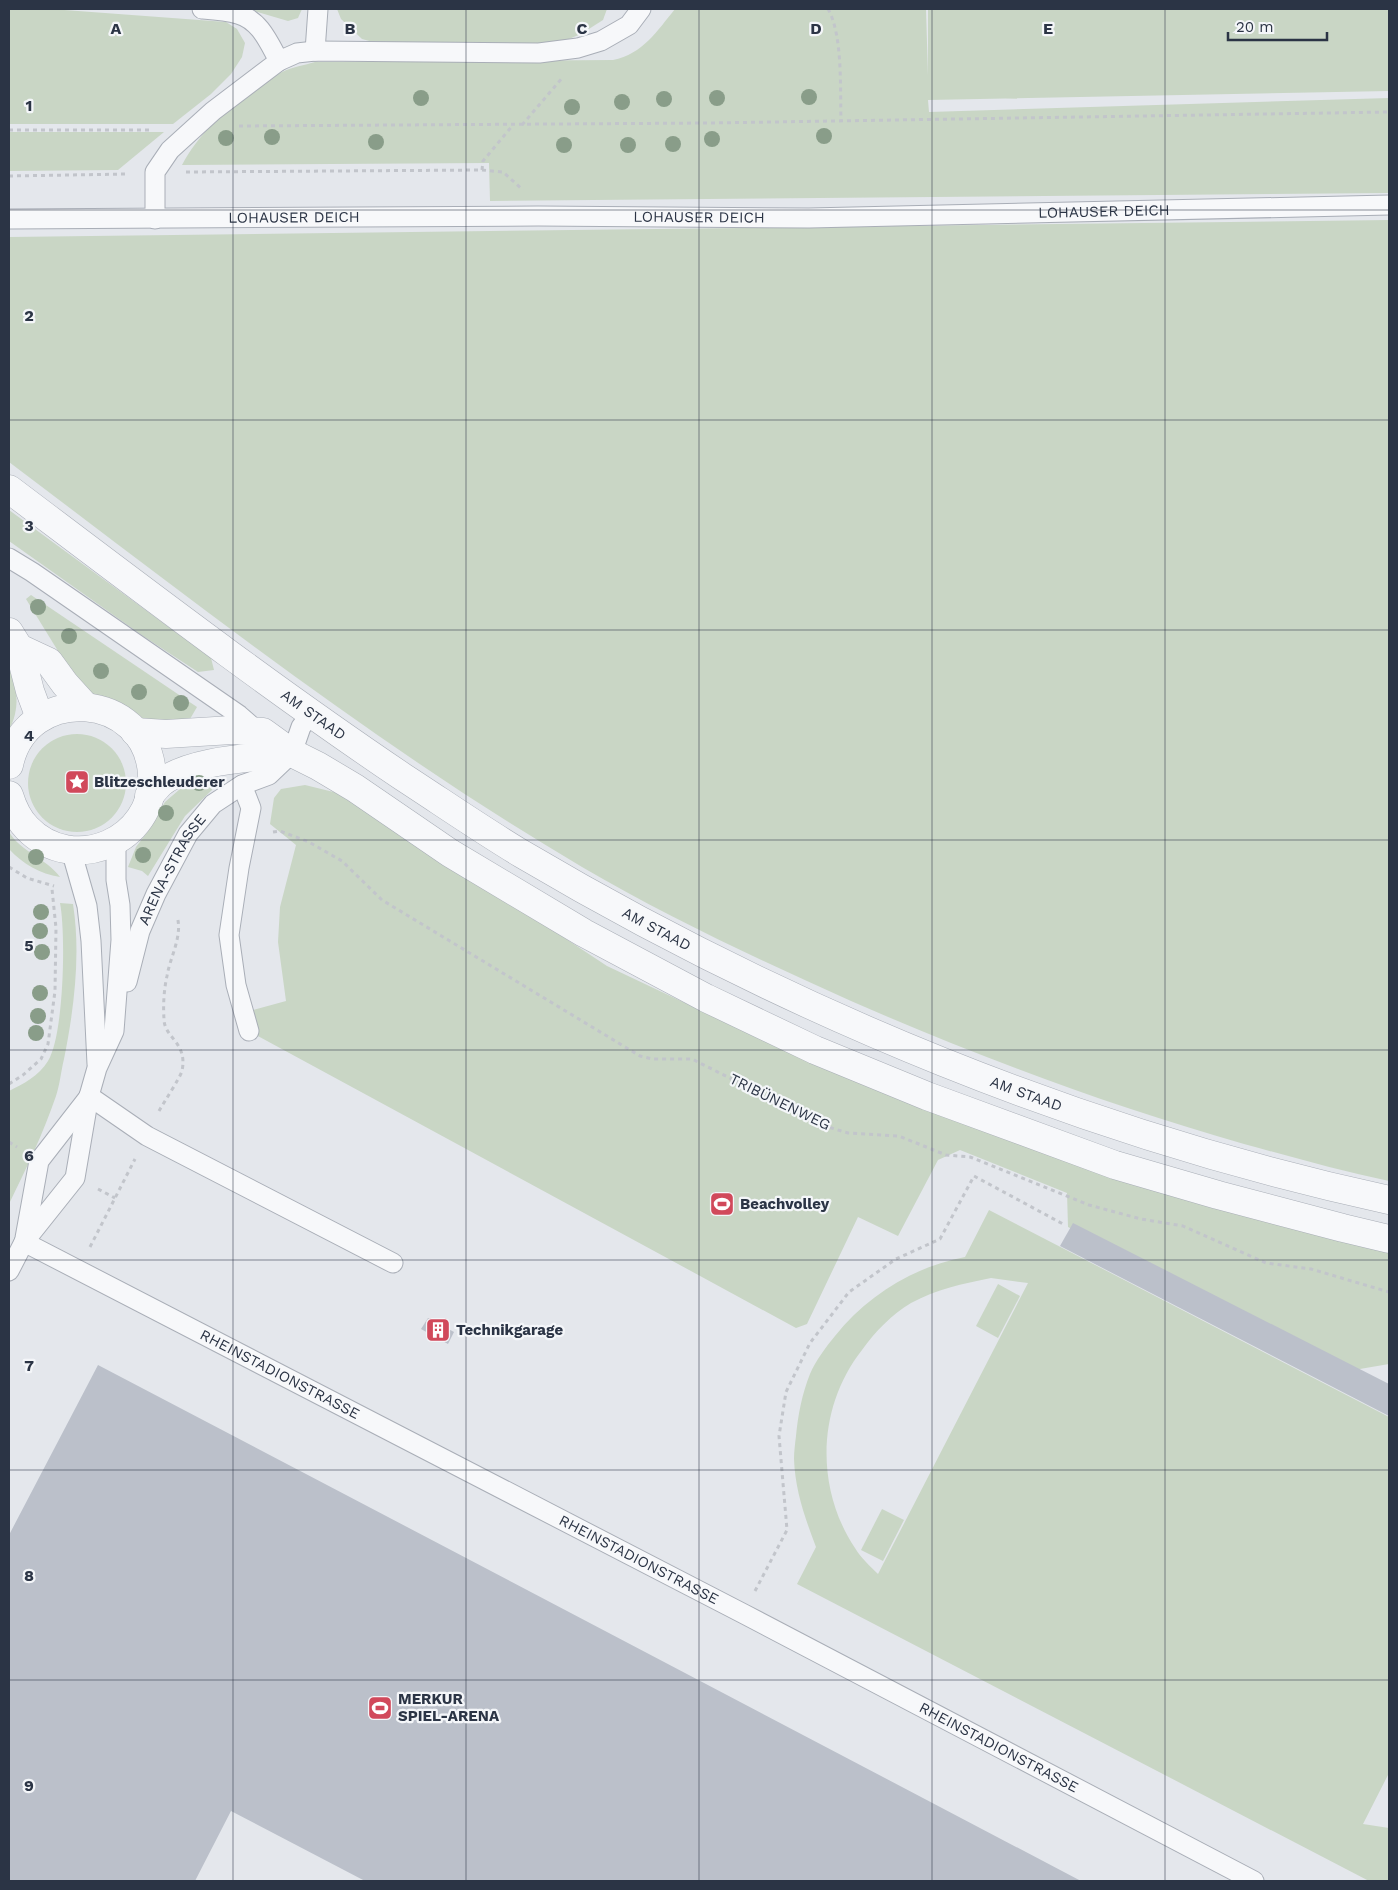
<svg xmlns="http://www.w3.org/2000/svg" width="1398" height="1890" viewBox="0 0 1398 1890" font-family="'Work Sans',sans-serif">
  <rect width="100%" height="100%" fill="#e4e7ec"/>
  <!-- green -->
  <g fill="#c9d6c5" fill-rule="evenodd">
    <polygon points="9,9 51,9 226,22 237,29 245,43 242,57 231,74 211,94 173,124 9,124"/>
    <polygon points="247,9 302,9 298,18 288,21"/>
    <polygon points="337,9 607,9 603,20 581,34 552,46 395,48 362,39 341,19"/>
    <path d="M675,9H926L928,76V9H1389V91L928,100L929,112L1389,98V193L490,201L489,163L182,165C202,127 244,91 282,72C292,67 305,65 315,62L613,60C643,54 657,31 675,9Z"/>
    <polygon points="9,132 164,132 118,170 9,171"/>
    <path d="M1389,220V1181C1340,1171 1292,1157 1244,1144C1110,1106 979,1057 851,1001C760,960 669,918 582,867C380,748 196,603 9,462V237Z"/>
    <polygon points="9,510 211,658 214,670 198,672 143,636 9,541"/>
    <polygon points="31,595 197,707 190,719 162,724 144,721 97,697 84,688 66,664 26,599"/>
    <path d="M9,668C18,689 20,709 9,730Z"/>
    <circle cx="77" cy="783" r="49"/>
    <polygon points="208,776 212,790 185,816 148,876 142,871 128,867 136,847 148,831 165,802 187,783"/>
    <polygon points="305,785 358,798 409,835 607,966 812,1063 1158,1191 1294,1229 1389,1250 1389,1364 1354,1370 1068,1227 1067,1193 960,1150 938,1160 898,1236 858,1217 807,1324 796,1328 256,1035 253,1010 286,1001 278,942 280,907 296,845 270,824 274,798 281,789"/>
    <path d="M9,832C21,852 46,858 60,877C40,874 23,864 9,849Z"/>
    <path d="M60,903L73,904C81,955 74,1009 64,1059C61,1071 60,1084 56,1096C43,1134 26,1169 9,1204V1091C23,1084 39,1076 48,1061C64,1035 66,934 60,903Z"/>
    <path d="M989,1210L1389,1417V1773L1363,1824L1389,1828V1881H1369L797,1584L816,1547C805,1518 795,1490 794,1459C794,1452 795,1444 796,1436C798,1415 802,1394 810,1374C816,1360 826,1347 835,1336C868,1295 913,1267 965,1257ZM991,1278L1028,1283L878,1574C870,1566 861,1558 855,1548C815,1488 817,1407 862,1350C875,1332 892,1314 911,1303C937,1289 962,1284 991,1278Z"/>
    <polygon points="998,1284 1020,1296 998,1338 976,1326"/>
    <polygon points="882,1509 904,1520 883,1561 861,1550"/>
  </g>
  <!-- building -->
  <g fill="#bbc0ca">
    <polygon points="1073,1223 1389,1384 1389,1416 1060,1246"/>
    <polygon points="428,1318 454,1332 448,1344 421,1329"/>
    <polygon points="98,1365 388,1517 1081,1881 365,1881 231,1811 195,1881 9,1881 9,1535"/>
  </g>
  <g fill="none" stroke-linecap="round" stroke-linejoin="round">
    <defs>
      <g id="service">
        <path d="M202,9C214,10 227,11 238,14C260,20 269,43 279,61"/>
        <polyline points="315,51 318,9"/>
        <path id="s1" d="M9,219L538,216L809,218L1389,205"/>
        <polyline points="155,219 155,172 170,150 213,111 279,61 297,53 315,51 539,53 578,48 601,41 629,25 641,9"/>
        <polyline points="9,558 32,572 239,715 256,730"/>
        <polyline points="242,785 251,808 239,868 229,935 236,985 249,1031"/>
        <polyline points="71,850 87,906 91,941 97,1064"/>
        <path id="s2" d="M127,982L140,931L156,894L188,834L213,804L242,785L269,775L292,753L301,727L311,714"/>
        <polyline points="89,1096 147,1136 393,1263"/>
        <polyline points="25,1238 39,1161 88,1098"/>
        <path id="s3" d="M24,1242L744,1614L1254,1881"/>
        <polyline points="9,1271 24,1242 75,1178 89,1096 97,1068 114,1031 121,940 120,905 116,880 116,841"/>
      </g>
      <g id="tertiary">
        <path id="s4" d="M9,489C139,587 268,686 403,777C443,803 482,830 522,854C789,1012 1085,1134 1389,1200"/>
        <polyline points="9,632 19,648 30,691 40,718"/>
        <polyline points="19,648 49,662 65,684 85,706"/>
        <polyline points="135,732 166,734 232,730 263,732 292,753 318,766 355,788 450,853 584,933 706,998 815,1050 927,1096 1115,1165 1218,1195 1343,1228 1389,1239"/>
        <path d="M9,765C26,682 148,691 152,775C155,841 73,876 27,828C18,819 13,808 9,795"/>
        <path d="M149,796C153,792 157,786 162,782C193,759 255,758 292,753"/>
      </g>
    </defs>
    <!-- service casing -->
    <use href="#service" stroke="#a9aeb7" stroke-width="21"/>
    <!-- tertiary casing -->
    <use href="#tertiary" stroke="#a9aeb7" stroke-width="29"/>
    <!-- path -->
    <g stroke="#c2c5cb" stroke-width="3" stroke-dasharray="4 4" stroke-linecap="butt">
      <path d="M828,9C843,35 840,90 841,121"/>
      <polyline points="522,125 563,77"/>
      <polyline points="239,126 710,123 1389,112"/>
      <polyline points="9,130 153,130"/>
      <polyline points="482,170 483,161 513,125"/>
      <polyline points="186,172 482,170 503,172 523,190"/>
      <polyline points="9,176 128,174"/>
      <polyline points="273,832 280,831 309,842 342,861 382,900 640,1056 652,1059 692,1059 825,1126 848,1133 899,1136 946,1155 970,1157 1089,1205 1141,1219 1183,1226 1266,1263 1311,1269 1389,1292"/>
      <polyline points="9,867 27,878 54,886"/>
      <polyline points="9,1084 23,1075 41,1059 48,1044 55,991 56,928 52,889"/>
      <path d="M159,1111C164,1102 180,1078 182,1071C188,1042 164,1038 164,1019C163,1005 164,989 167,976C170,957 183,936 177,916"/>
      <polyline points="9,1142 17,1147"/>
      <polyline points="98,1189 115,1198"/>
      <polyline points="90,1247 135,1159"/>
      <polyline points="755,1591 787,1530 779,1436 786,1392 810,1343 849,1292 896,1259 940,1239 974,1176 1063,1224"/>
    </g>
    <!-- service -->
    <use href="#service" stroke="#f7f8fa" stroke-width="19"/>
    <!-- tertiary -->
    <use href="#tertiary" stroke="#f7f8fa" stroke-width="28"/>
  </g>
  <!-- trees -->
  <g fill="#899d89">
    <circle cx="809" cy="97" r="8"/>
    <circle cx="421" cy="98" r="8"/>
    <circle cx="717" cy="98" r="8"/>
    <circle cx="664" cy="99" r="8"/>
    <circle cx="622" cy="102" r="8"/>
    <circle cx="572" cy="107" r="8"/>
    <circle cx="824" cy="136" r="8"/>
    <circle cx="272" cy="137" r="8"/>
    <circle cx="226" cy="138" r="8"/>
    <circle cx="712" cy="139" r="8"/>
    <circle cx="376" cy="142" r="8"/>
    <circle cx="673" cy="144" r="8"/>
    <circle cx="564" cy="145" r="8"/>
    <circle cx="628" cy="145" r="8"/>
    <circle cx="38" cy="607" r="8"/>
    <circle cx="69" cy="636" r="8"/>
    <circle cx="101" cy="671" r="8"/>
    <circle cx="139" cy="692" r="8"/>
    <circle cx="181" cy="703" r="8"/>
    <circle cx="199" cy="783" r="8"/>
    <circle cx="166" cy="813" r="8"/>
    <circle cx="143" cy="855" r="8"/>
    <circle cx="36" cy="857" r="8"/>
    <circle cx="41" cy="912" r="8"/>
    <circle cx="40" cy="931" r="8"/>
    <circle cx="42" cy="952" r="8"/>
    <circle cx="40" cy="993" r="8"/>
    <circle cx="38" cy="1016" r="8"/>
    <circle cx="36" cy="1033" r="8"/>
  </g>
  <!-- grid -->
  <path fill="none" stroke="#2b3445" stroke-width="1" stroke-opacity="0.55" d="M233,9V1881M466,9V1881M699,9V1881M932,9V1881M1165,9V1881M9,210H1389M9,420H1389M9,630H1389M9,840H1389M9,1050H1389M9,1260H1389M9,1470H1389M9,1680H1389"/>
  <!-- icons -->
  <defs>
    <symbol id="sight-square" viewBox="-11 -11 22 22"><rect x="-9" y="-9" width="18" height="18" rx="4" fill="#d1495b" stroke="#f4f6f9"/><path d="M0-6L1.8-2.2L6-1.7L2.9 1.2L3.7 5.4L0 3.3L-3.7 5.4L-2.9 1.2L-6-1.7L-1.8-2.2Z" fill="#fff"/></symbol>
    <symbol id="stadium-square" viewBox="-11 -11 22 22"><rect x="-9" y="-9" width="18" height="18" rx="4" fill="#d1495b" stroke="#f4f6f9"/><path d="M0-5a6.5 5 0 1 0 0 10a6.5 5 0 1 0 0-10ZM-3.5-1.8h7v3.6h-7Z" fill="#fff"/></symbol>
    <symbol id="building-square" viewBox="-11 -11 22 22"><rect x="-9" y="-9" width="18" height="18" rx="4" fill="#d1495b" stroke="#f4f6f9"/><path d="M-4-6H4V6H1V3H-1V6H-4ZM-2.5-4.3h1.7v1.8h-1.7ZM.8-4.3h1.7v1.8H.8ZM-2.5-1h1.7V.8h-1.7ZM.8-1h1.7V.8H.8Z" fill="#fff"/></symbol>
  </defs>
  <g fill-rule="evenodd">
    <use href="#sight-square" x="63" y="768" width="28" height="28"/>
    <use href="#stadium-square" x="708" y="1190" width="28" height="28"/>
    <use href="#building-square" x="424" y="1316" width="28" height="28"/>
    <use href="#stadium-square" x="366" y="1694" width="28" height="28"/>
  </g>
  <g text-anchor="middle" stroke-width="4.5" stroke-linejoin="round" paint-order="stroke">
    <!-- street labels -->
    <g font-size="15" fill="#2b3445" stroke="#f4f6f9">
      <text dy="5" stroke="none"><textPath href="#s1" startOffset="1095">LOHAUSER DEICH</textPath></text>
      <text dy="5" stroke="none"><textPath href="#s1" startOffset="690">LOHAUSER DEICH</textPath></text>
      <text dy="5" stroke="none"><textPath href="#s1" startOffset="285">LOHAUSER DEICH</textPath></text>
      <text dy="5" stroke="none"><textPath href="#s4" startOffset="379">AM STAAD</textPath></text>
      <text dy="5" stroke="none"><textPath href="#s2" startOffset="122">ARENA-STRASSE</textPath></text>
      <text dy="5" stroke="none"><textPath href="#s4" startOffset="784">AM STAAD</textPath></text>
      <text dy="5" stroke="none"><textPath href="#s4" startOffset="1189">AM STAAD</textPath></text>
      <text transform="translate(780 1102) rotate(26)" y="5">TRIBÜNENWEG</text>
      <text dy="5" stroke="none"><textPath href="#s3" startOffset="288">RHEINSTADIONSTRASSE</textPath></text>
      <text dy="5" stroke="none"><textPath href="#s3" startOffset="692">RHEINSTADIONSTRASSE</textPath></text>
      <text dy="5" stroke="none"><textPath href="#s3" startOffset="1098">RHEINSTADIONSTRASSE</textPath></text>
    </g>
    <!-- poi labels -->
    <g font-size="15" font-weight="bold" fill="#2b3445" stroke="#f4f6f9" text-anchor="start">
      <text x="94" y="787">Blitzeschleuderer</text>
      <text x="740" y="1209">Beachvolley</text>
      <text x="456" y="1335">Technikgarage</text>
      <text x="398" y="1704">MERKUR<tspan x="398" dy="17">SPIEL-ARENA</tspan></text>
    </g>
  </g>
  <g font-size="16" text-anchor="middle" font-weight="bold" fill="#2b3445" stroke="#f4f6f9" stroke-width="4.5" stroke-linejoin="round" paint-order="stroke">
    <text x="116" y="34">A</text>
    <text x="350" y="34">B</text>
    <text x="582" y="34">C</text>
    <text x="816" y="34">D</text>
    <text x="1048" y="34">E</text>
    <text x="29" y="111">1</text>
    <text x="29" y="321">2</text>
    <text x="29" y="531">3</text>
    <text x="29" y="741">4</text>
    <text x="29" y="951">5</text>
    <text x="29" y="1161">6</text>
    <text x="29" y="1371">7</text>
    <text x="29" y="1581">8</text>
    <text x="29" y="1791">9</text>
  </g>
  <!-- border -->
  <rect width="1398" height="1890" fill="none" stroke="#2b3445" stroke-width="20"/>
  <!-- scale -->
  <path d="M1228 32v8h99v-8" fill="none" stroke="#2b3445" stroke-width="2.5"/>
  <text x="1236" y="32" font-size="15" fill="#2b3445" stroke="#f4f6f9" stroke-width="4" paint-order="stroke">20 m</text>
</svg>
